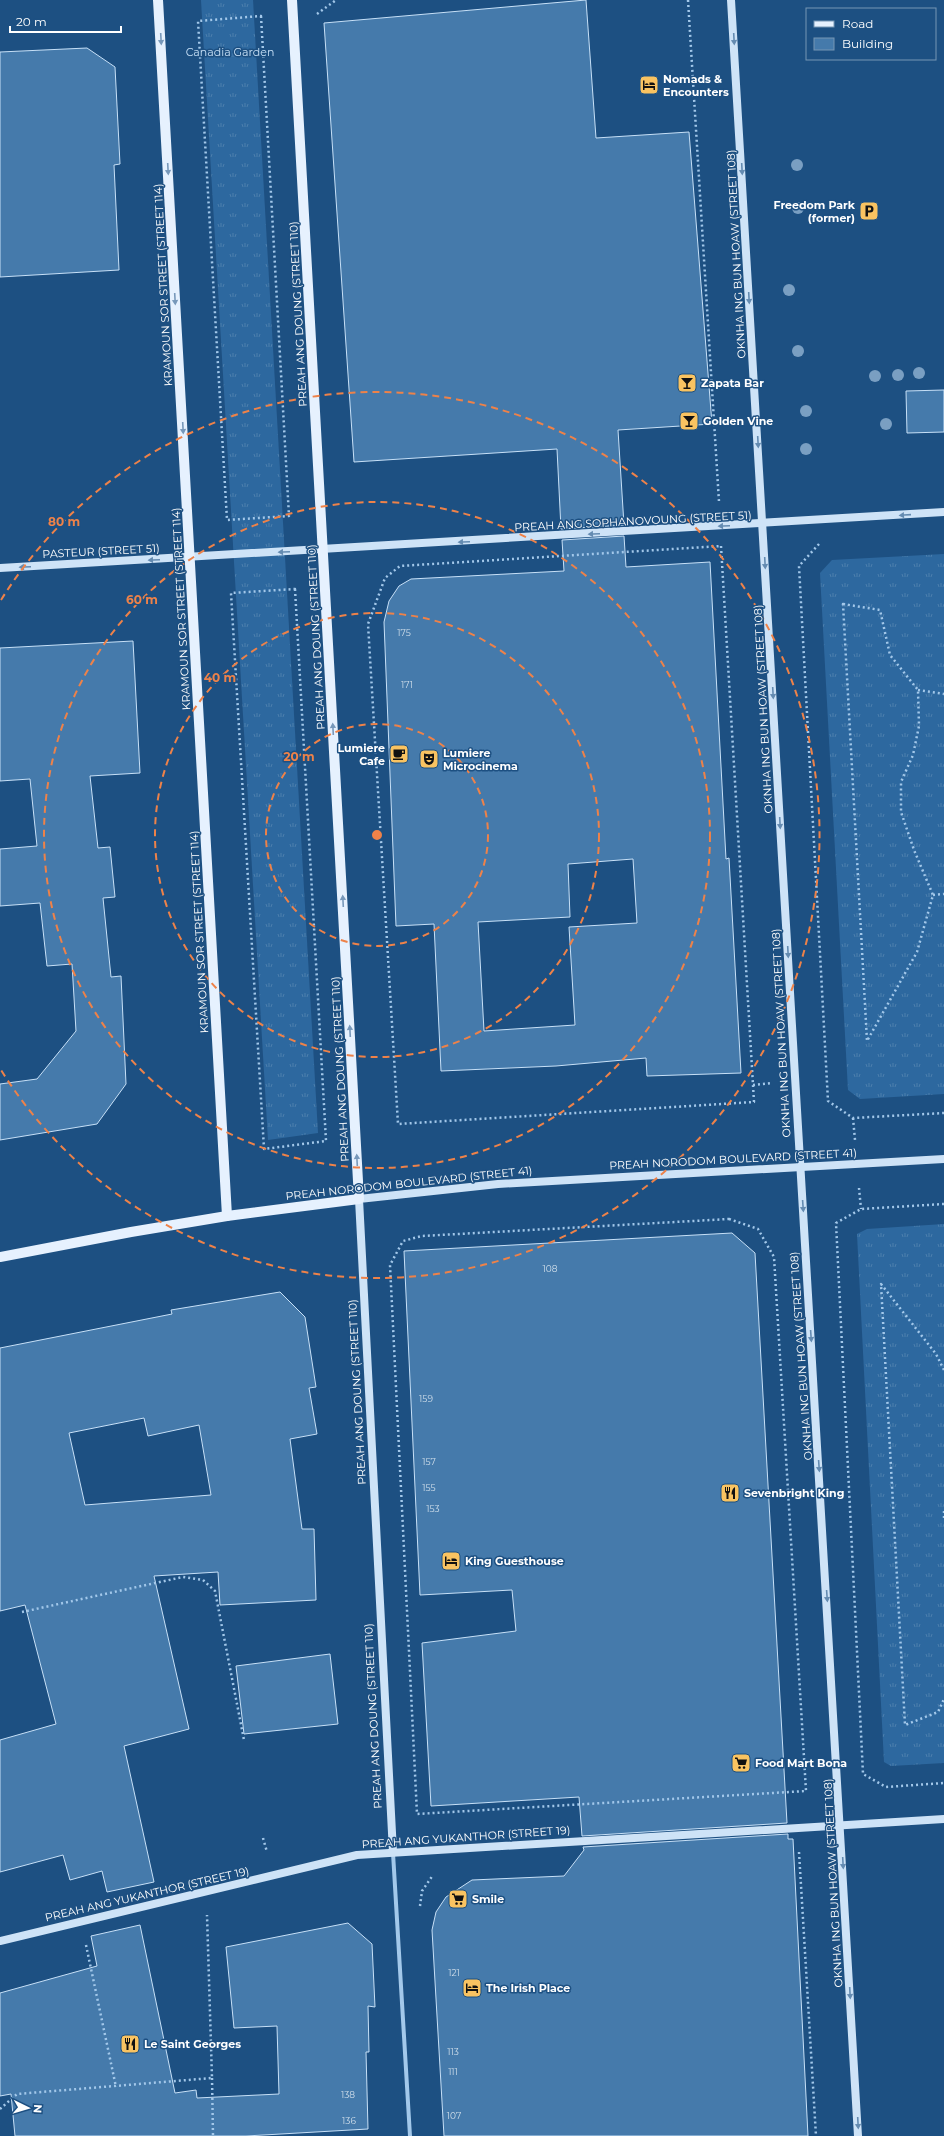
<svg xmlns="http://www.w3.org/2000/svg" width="944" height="2136" viewBox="0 0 944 2136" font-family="Montserrat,sans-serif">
  <defs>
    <pattern id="grass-tufts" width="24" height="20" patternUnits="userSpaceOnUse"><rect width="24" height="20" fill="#2d689f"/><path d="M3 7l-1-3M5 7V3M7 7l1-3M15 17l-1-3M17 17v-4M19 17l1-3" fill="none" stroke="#4c7fad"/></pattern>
  </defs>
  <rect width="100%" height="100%" fill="#1d5082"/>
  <!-- grass -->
  <g fill="url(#grass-tufts)">
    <polygon points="201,0 253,0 318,1133 268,1140"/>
    <polygon points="944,554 944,1094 860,1099 848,1090 820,573 832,560"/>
    <polygon points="944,1224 944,1763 891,1766 884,1762 857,1234 867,1229"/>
  </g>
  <!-- building -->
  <g fill="#457aab" stroke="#c7e0f7" fill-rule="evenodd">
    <polygon points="586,0 596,138 689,132 712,424 618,430 624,525 561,529 557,449 354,462 324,23"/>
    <polygon points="87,48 115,67 120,164 114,165 119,270 0,277 0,52"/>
    <polygon points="944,390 944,432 907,433 906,391"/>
    <path d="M624,536L626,567L710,562L726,859L729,858L741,1073L647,1076L646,1058L556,1066L441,1071L434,924L396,926L384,622L389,601L399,586L411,579L564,571L562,540ZM633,859L637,923L569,927L575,1025L484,1031L478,922L570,917L568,864Z"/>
    <polygon points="133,641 140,773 90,776 98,848 110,847 115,897 103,898 111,977 121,976 126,1084 97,1124 0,1140 0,1084 37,1079 76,1031 72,964 47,966 40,903 0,906 0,849 37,846 30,779 0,781 0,648"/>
    <polygon points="732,1233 755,1253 787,1823 582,1836 579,1797 431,1806 422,1643 516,1631 512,1590 420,1595 404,1251"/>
    <path d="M280,1292L305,1317L316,1387L309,1388L317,1434L290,1439L302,1529H314L316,1600L220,1605L218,1572L154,1576L189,1729L124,1746L154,1882L107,1892L102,1871L70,1880L63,1855L0,1872V1740L56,1724L25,1605L0,1611V1348L172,1314L171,1310ZM144,1418L148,1436L199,1425L211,1495L85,1505L69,1433Z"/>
    <polygon points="330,1654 338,1724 244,1734 236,1666"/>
    <polygon points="788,1834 788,1839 793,1839 808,2136 444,2136 432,1930 436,1912 446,1897 472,1880 564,1876 584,1850 583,1847"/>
    <polygon points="348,1923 372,1944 375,2007 368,2006 369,2052 366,2052 368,2129 246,2136 15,2136 11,2094 0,2096 0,1993 97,1966 91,1936 140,1925 175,2093 196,2090 197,2098 279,2094 277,2026 234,2028 226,1947"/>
  </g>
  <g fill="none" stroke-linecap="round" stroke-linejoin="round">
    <!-- path -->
    <g stroke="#a3c8ea" stroke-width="2.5" stroke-dasharray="2 3" stroke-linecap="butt">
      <polyline points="688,0 719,502"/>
      <polyline points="317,14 336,0"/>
      <polygon points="261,16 289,516 227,520 198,21"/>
      <polyline points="819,544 799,566 828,1101 853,1118 944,1113"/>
      <polygon points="721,546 754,1102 398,1124 368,624 385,578 400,566"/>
      <polygon points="295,589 326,1141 264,1149 231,593"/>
      <polygon points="843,604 880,610 890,655 918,690 919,726 913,755 901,782 901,812 914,850 933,895 917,952 867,1041"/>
      <polyline points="918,690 944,694"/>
      <polyline points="933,895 944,894"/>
      <polyline points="753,1085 772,1083"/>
      <polyline points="853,1118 855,1140"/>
      <polyline points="859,1188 861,1209"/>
      <polyline points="944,1204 861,1209 836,1223 863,1774 886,1787 944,1783"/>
      <polygon points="729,1219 758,1229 774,1257 806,1791 417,1814 390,1265 403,1241 422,1236"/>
      <polyline points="944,1370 936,1354 881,1284 905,1725 938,1712 944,1699"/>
      <polyline points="944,1511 944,1519"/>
      <polyline points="22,1612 183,1577 203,1580 215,1591 244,1740"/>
      <polyline points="263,1838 267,1852"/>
      <polyline points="799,1852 816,2136"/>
      <polyline points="420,1906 422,1891 433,1875"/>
      <polyline points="86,1945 116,2087"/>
      <polyline points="212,2078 213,2136"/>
      <polyline points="0,2109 17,2094 212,2078 207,1915"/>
    </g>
    <!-- street -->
    <polyline stroke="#a3c8ea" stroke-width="4" points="393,1853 410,2136"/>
    <!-- secondary -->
    <g stroke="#cee3f7" stroke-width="8">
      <polyline points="731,0 858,2136"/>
      <polyline points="0,568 944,512"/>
      <polyline points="393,1852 359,1199 498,1184 944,1159"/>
      <polyline points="0,1941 357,1855 944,1819"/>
    </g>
    <!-- primary -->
    <g stroke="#e6f1fe" stroke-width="10">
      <polyline points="158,0 227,1216"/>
      <polyline points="0,1257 131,1232 227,1216 359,1199 292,0"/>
    </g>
  </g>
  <!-- trees -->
  <g fill="#7a9fc2">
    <circle cx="797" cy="165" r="6"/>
    <circle cx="798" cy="208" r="6"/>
    <circle cx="789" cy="290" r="6"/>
    <circle cx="798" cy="351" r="6"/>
    <circle cx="919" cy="373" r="6"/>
    <circle cx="898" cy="375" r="6"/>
    <circle cx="875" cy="376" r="6"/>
    <circle cx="806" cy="411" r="6"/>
    <circle cx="886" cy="424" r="6"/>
    <circle cx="806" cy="449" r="6"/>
  </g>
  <!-- one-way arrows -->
  <defs><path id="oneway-solid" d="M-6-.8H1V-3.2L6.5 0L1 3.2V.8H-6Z"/></defs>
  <g fill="#7798ba">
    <use href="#oneway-solid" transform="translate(161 39) rotate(87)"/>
    <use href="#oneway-solid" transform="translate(168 169) rotate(87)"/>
    <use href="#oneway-solid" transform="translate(175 299) rotate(87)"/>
    <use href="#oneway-solid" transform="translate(183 428) rotate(87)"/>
    <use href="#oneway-solid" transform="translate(333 729) rotate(-93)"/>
    <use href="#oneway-solid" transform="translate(343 901) rotate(-93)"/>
    <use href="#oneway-solid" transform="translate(350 1031) rotate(-93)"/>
    <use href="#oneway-solid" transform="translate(357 1160) rotate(-93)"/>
  </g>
  <g fill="#648bb1">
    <use href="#oneway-solid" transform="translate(734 39) rotate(87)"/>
    <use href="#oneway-solid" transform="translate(742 169) rotate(87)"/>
    <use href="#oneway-solid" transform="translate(749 298) rotate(87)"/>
    <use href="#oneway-solid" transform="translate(758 442) rotate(87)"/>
    <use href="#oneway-solid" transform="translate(905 515) rotate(176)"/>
    <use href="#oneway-solid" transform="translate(724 526) rotate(177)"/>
    <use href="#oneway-solid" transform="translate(594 534) rotate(177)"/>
    <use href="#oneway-solid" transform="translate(464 542) rotate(177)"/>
    <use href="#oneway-solid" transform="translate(284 552) rotate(177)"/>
    <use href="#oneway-solid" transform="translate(154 560) rotate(177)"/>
    <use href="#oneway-solid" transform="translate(765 563) rotate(87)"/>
    <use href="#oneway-solid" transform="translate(25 567) rotate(177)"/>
    <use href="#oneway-solid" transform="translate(773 693) rotate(87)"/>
    <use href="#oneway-solid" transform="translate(780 823) rotate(87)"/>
    <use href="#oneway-solid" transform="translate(788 952) rotate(87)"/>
    <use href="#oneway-solid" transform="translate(803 1206) rotate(86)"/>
    <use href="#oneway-solid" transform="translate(811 1336) rotate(86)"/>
    <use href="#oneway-solid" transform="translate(819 1466) rotate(86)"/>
    <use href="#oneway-solid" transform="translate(827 1596) rotate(86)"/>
    <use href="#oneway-solid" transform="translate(843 1863) rotate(87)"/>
    <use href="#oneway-solid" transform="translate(850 1993) rotate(87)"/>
    <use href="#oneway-solid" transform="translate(858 2123) rotate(87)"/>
  </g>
  <!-- distance rings -->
  <g fill="none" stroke="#ee8249" stroke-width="2" stroke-dasharray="7 5">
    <circle cx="377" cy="835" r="111"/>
    <circle cx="377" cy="835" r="222"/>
    <circle cx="377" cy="835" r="333"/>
    <path d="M1 600A443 443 0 1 1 1 1070"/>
  </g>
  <!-- icons -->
  <defs>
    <symbol id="hotel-square" viewBox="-11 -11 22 22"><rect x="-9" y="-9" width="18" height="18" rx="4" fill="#f9c361" stroke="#1d5082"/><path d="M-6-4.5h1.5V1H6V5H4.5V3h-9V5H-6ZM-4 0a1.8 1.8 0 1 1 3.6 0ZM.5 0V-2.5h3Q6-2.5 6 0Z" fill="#111"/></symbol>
    <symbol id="parking-square" viewBox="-11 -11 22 22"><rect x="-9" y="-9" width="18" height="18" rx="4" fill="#f9c361" stroke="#1d5082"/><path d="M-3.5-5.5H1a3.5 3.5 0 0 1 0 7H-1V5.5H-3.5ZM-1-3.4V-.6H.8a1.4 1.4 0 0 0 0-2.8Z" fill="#111"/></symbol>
    <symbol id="bar-square" viewBox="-11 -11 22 22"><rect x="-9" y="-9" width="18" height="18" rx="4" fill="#f9c361" stroke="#1d5082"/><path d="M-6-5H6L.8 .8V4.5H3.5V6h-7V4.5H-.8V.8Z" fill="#111"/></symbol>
    <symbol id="cafe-square" viewBox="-11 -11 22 22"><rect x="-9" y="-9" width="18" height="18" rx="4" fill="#f9c361" stroke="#1d5082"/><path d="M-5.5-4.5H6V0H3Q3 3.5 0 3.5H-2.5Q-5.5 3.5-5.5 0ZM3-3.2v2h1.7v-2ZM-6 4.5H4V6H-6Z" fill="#111"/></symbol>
    <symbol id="theatre-square" viewBox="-11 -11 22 22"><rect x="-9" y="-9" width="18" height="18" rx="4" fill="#f9c361" stroke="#1d5082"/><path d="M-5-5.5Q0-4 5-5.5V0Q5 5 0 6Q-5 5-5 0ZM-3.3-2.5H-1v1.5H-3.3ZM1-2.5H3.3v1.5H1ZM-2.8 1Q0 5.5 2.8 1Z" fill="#111"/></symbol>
    <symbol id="restaurant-square" viewBox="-11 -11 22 22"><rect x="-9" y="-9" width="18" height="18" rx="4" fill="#f9c361" stroke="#1d5082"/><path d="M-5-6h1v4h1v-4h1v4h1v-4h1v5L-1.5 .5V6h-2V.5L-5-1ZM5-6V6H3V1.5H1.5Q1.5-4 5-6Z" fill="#111"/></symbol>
    <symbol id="supermarket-square" viewBox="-11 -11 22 22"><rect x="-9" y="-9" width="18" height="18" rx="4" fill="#f9c361" stroke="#1d5082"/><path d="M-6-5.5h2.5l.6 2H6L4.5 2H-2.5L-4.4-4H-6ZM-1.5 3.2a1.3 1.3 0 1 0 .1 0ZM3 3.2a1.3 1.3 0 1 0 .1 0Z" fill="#111"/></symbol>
  </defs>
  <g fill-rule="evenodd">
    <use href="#hotel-square" x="638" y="74" width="22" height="22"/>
    <use href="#parking-square" x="858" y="200" width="22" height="22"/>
    <use href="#bar-square" x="676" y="372" width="22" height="22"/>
    <use href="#bar-square" x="678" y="410" width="22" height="22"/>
    <use href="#cafe-square" x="388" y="743" width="22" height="22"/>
    <use href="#theatre-square" x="418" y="748" width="22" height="22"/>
    <use href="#restaurant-square" x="719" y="1482" width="22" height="22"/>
    <use href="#hotel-square" x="440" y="1550" width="22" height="22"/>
    <use href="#supermarket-square" x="730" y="1752" width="22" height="22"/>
    <use href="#supermarket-square" x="447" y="1888" width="22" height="22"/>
    <use href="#hotel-square" x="461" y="1977" width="22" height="22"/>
    <use href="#restaurant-square" x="119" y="2033" width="22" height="22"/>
  </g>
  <g text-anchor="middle" stroke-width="3" stroke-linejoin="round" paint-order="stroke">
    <!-- number labels -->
    <g font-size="9" fill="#d0deea">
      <text x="404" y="636">175</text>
      <text x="407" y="688">171</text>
      <text x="550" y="1272">108</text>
      <text x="426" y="1402">159</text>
      <text x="429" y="1465">157</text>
      <text x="429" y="1491">155</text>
      <text x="433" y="1512">153</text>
      <text x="454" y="1976">121</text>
      <text x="453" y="2055">113</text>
      <text x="453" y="2075">111</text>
      <text x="348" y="2098">138</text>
      <text x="454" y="2119">107</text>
      <text x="349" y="2124">136</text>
    </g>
    <!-- park labels -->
    <g font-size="11" fill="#c7e0f7" stroke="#1d5082">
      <text x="230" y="56">Canadia Garden</text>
    </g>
    <!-- poi labels -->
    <g font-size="11" font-weight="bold" fill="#fff" stroke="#1d5082" text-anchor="start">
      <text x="663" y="83">Nomads &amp;<tspan x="663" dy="13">Encounters</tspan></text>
      <text x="855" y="209" text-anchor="end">Freedom Park<tspan x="855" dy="13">(former)</tspan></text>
      <text x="701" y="387">Zapata Bar</text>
      <text x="703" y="425">Golden Vine</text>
      <text x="385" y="752" text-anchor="end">Lumiere<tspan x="385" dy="13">Cafe</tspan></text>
      <text x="443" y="757">Lumiere<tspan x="443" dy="13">Microcinema</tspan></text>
      <text x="744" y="1497">Sevenbright King</text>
      <text x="465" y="1565">King Guesthouse</text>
      <text x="755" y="1767">Food Mart Bona</text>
      <text x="472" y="1903">Smile</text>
      <text x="486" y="1992">The Irish Place</text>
      <text x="144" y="2048">Le Saint Georges</text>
    </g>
    <!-- street labels -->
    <g font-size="11" fill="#fff" stroke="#1d5082">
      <text transform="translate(736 254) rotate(-93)" y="4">OKNHA ING BUN HOAW (STREET 108)</text>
      <text transform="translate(163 285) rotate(-93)" y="4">KRAMOUN SOR STREET (STREET 114)</text>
      <text transform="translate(298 314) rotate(-93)" y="4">PREAH ANG DOUNG (STREET 110)</text>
      <text transform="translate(633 521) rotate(-3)" y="4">PREAH ANG SOPHANOVOUNG (STREET 51)</text>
      <text transform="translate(101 551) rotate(-3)" y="4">PASTEUR (STREET 51)</text>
      <text transform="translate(181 609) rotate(-93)" y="4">KRAMOUN SOR STREET (STREET 114)</text>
      <text transform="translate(316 637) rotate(-93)" y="4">PREAH ANG DOUNG (STREET 110)</text>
      <text transform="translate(763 709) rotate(-93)" y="4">OKNHA ING BUN HOAW (STREET 108)</text>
      <text transform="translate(199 932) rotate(-93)" y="4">KRAMOUN SOR STREET (STREET 114)</text>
      <text transform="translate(781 1033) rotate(-93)" y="4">OKNHA ING BUN HOAW (STREET 108)</text>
      <text transform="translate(340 1069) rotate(-93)" y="4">PREAH ANG DOUNG (STREET 110)</text>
      <text transform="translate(733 1159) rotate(-3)" y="4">PREAH NORODOM BOULEVARD (STREET 41)</text>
      <text transform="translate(409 1183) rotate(-6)" y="4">PREAH NORODOM BOULEVARD (STREET 41)</text>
      <text transform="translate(801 1356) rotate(-94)" y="4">OKNHA ING BUN HOAW (STREET 108)</text>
      <text transform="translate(357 1392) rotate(-93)" y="4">PREAH ANG DOUNG (STREET 110)</text>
      <text transform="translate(373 1716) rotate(-93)" y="4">PREAH ANG DOUNG (STREET 110)</text>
      <text transform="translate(466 1837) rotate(-4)" y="4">PREAH ANG YUKANTHOR (STREET 19)</text>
      <text transform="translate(833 1883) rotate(-93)" y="4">OKNHA ING BUN HOAW (STREET 108)</text>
      <text transform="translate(147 1894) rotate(-13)" y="4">PREAH ANG YUKANTHOR (STREET 19)</text>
    </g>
  </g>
  <circle cx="377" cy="835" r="6" fill="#ee8249" stroke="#1d5082" stroke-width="2"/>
  <g font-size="12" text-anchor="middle" font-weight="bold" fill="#ee8249" stroke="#1d5082" stroke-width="3" stroke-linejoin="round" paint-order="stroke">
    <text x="64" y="526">80 m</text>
    <text x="142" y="604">60 m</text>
    <text x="220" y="682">40 m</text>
    <text x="299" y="761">20 m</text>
  </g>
  <!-- legend -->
  <rect x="806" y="8" width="130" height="52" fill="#1d5082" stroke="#7796b4"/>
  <rect x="814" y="21" width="20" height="6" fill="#e6f1fe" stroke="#7796b4"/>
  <text x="842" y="28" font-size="12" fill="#ffffff">Road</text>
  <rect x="814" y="38" width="20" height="12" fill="#457aab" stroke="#7796b4"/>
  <text x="842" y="48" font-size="12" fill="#ffffff">Building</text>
  <!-- north arrow -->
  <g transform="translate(28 2108) rotate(95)" stroke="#1d5082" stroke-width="3" paint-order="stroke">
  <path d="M0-3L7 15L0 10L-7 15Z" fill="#ffffff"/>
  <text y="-6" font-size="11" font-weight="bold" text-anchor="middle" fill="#ffffff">N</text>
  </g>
  <!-- scale -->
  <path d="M10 26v6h111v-6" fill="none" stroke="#ffffff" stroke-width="2"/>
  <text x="16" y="26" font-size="12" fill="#ffffff" stroke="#1d5082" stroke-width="3" paint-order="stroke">20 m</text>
</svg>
